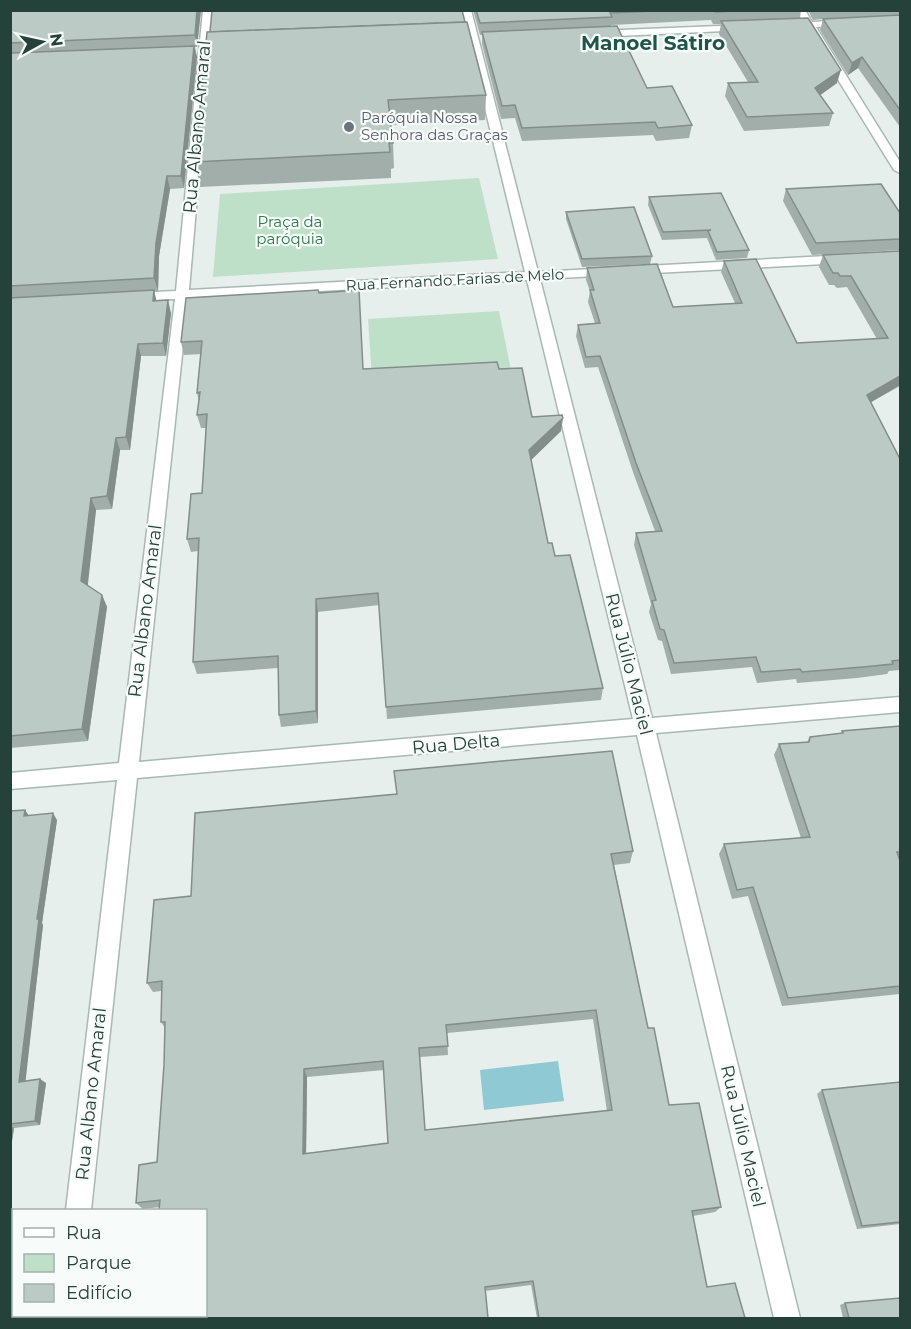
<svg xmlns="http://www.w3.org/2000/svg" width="911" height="1329" viewBox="0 0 911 1329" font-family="Montserrat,sans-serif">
  <rect width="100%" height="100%" fill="#e6efeb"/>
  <!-- green -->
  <g fill="#bfe0c8">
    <polygon points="479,178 498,259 213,277 220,194"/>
    <polygon points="499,311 511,370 372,378 368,319"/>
  </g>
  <!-- water -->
  <polygon fill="#8ec9d4" points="558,1061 564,1101 484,1110 480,1070"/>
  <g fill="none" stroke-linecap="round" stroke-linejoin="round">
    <defs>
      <g id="minor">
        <path d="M203,10H213L189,290L525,272L461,10H471L538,272L845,255L851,259L845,263L540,279L652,718L900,697V712L656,733L800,1318H774L637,735L137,778L91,1210H66L117,780L10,789V773L119,763L175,299L132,301L125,297L132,293L176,291ZM527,280L633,719L139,762L188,298Z"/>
        <polygon points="796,10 805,10 812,22 845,20 850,23 845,26 816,27 900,162 900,173 894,170 806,28 789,29 784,26 789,23 803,22"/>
        <polygon points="743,25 746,26 746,30 597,37 592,34 597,31"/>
        <rect x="53" y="1316" width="26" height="2"/>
      </g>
    </defs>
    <!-- minor casing -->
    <use href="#minor" stroke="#a8b8b2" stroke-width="3"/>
    <!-- minor -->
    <use href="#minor" fill="#fff" fill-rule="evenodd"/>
  </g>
  <!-- wall -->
  <g fill="#a1aea9" fill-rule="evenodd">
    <polygon points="10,10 201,10 197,47 195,47 197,57 184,188 170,189 159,256 158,291 154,291 156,301 171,313 166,356 141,356 130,450 120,450 112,509 96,510 87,585 102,595 107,607 88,741 10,748"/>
    <polygon points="473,10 801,10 800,18 837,83 820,95 833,113 829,126 744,131 725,96 728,83 748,82 719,34 721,24 713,24 711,20 611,25 611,26 647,88 692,125 689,138 656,141 653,135 522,141 515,118 501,119 482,44 482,35 480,35"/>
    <polygon points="808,10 900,10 900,127 858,68 848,75 820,30 823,19 813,20"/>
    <polygon points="210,32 486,95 485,120 391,125 393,143 394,168 391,169 391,178 200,187 195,162"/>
    <polygon points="786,189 900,213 900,250 812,255 783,201"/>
    <polygon points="649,197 749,250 747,258 716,260 707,238 662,240 648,205"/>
    <polygon points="566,212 652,256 650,264 582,267 566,219"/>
    <polygon points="900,251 900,386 871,402 900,459 900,670 889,671 887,674 857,678 797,683 796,679 757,683 752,667 671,674 662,641 658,640 649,612 651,604 634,545 636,533 655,531 634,475 598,367 585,368 576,336 578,325 595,323 588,302 590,291 586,280 587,268 673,307 735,303 721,272 724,261 797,343 877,339 847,287 837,288 834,285 829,285 819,267 823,255"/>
    <polygon points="319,293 363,369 499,369 532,417 561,431 531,460 548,543 555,556 603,688 601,700 387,719 379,605 318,612 318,723 281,727 279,715 278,668 197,674 193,662 198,551 191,552 187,539 202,493 206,428 201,428 197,415 199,402 197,393 201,354 184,355 181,342"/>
    <polygon points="900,726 900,994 782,1006 748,896 732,899 719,854 724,844 801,838 774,755 779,744 807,742 810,737 840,734 842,731"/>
    <polygon points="25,810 29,816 57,820 42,923 43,925 25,1081 46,1083 40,1125 14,1128 10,1154 10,811"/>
    <path d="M633,851L630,863L614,865L648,1028L669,1105L721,1207L715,1212L693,1216L707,1287L745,1318H537L531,1285L485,1291L160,1207L143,1209L136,1203L157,1162L164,1065L165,1028L161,1022V991L153,992L147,983L191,896ZM593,1019L607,1111L425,1130L420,1057L448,1055L447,1033ZM384,1070L388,1143L306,1153L307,1077Z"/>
    <polygon points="900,1082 900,1224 857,1229 817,1094 822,1090"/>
    <polygon points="845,1303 900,1318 843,1318 840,1305"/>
  </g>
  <!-- shaded-wall -->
  <g fill="#838d89">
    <polygon points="197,10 201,10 197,47 195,35"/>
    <polygon points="194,46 197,57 184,188 181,176"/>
    <polygon points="862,57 858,68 848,75 852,63"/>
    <polygon points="841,70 837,83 812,101 815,88"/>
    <polygon points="167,176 170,189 159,256 158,291 154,278 156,243"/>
    <polygon points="154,290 157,303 153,301"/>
    <polygon points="168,300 171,313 166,356 163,343"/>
    <polygon points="138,344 141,356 130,450 126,437"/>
    <polygon points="900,376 900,385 863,407 867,395"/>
    <polygon points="563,418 561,431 528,463 529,450"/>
    <polygon points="116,438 120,450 112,509 107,496"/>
    <polygon points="91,498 96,510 87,593 81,581"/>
    <polygon points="102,595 107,607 88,741 82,729"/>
    <polygon points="316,599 318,612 318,723 316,711"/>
    <polygon points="25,810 29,816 24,816"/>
    <polygon points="53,813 57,820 42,923 43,925 25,1086 19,1082 37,919"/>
    <polygon points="304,1069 307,1077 306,1160 303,1154"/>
    <polygon points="40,1079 46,1083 40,1125 35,1121"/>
    <polygon points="10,1126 14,1128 10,1154"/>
  </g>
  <!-- building -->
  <g fill="#bbcac4" stroke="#838d89" stroke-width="1.5" fill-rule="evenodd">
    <polygon points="10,10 197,10 195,35 10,43"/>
    <polygon points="212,10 462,10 465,22 210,32"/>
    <polygon points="476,10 676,10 610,13 612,17 480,23"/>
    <polygon points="714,10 757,10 715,12"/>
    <polygon points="900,15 900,110 862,57 852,63 823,19"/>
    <polygon points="808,18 841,70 815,88 833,113 747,117 728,83 758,82 721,21"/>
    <polygon points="467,22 486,95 388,100 393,143 389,143 390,152 195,162 207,32"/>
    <polygon points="617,26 647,88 672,86 692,125 658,128 655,122 522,128 515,105 502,106 482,32"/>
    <polygon points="194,46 181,176 167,176 156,243 154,278 10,286 10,53"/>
    <polygon points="881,184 900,213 900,239 816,243 786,189"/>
    <polygon points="721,193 749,250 717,252 708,231 711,230 663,232 649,197"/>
    <polygon points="634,207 652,256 582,259 566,212"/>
    <polygon points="900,251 900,376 867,395 900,459 900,660 892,661 893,664 863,667 802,672 800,669 761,672 756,657 674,663 664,630 660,629 652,601 656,600 636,533 662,531 636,463 600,356 586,357 578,325 600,323 590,290 594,290 587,268 657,264 673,307 742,303 724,261 756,259 797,343 888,338 851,276 840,276 838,273 833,273 823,255"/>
    <polygon points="154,290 153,301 168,300 163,343 138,344 126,437 116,438 107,496 91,498 81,581 102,595 82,729 10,736 10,298"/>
    <polygon points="318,290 319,293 359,290 363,369 497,362 499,369 522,368 532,417 562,415 563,418 529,450 548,543 552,543 555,556 570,555 603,688 386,707 378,593 316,599 316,711 279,715 278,656 193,662 199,538 187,539 191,494 202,493 207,414 197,415 200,392 197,393 202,341 181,342 186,298"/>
    <polygon points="900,726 900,852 897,852 900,861 900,986 788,998 753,887 737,890 724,844 810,837 779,744 809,742 810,737 843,733 842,731"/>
    <path d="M612,751L633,851L611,854L648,1028H654L669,1105L699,1103L721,1207L692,1211L707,1287L735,1283L745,1318H539L533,1281L485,1287L488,1318H150L151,1316H206V1210H159L160,1200L136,1203L139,1165L157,1162L164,1065L165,1022H161L162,981L147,983L154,900L191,896L195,813L397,794L394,771ZM596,1010L612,1110L425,1130L419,1048L448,1046L446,1025ZM383,1061L388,1143L303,1154L304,1069Z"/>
    <polygon points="25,810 24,816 53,813 37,919 39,919 19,1082 40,1079 35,1121 10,1124 10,811"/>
    <polygon points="900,1082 900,1222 862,1226 822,1090"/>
    <polygon points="900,1298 900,1318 849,1318 845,1303"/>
  </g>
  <!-- markers -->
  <circle fill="#6b7280" stroke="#f7fbf9" stroke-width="2" cx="349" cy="127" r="6"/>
  <g text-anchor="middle" stroke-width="4.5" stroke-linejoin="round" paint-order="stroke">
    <!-- far-worship labels -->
    <g font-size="15" fill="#5b616d" stroke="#f7fbf9" text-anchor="start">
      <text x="361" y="123">Paróquia Nossa<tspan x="361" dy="17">Senhora das Graças</tspan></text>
    </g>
    <!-- far-park labels -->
    <g font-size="15" fill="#2d7a4b" stroke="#f7fbf9">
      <text x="290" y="227">Praça da<tspan x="290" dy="17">paróquia</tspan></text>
    </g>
    <!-- far-street labels -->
    <g font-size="15" fill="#24423a" stroke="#f7fbf9">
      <text transform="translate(455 280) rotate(-3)" y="5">Rua Fernando Farias de Melo</text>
    </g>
    <!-- street labels -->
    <g font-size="18" fill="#24423a" stroke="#f7fbf9">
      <text transform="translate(197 127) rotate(-85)" y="6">Rua Albano Amaral</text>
      <text transform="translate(145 611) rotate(-83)" y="6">Rua Albano Amaral</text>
      <text transform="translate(629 664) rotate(76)" y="6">Rua Júlio Maciel</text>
      <text transform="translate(456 744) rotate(-5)" y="6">Rua Delta</text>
      <text transform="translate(91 1094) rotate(-84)" y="6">Rua Albano Amaral</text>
      <text transform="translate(743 1136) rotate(77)" y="6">Rua Júlio Maciel</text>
    </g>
    <!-- far-district labels -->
    <g font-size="20" font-weight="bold" fill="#1f5548" stroke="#f7fbf9">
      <text x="653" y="50">Manoel Sátiro</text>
    </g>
  </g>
  <!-- border -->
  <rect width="911" height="1329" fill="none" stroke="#24423a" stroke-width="24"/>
  <!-- legend -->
  <rect x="12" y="1209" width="195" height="108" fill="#f7fbf9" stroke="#a3b1ad" stroke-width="1.5"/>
  <rect x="24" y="1228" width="30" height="9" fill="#ffffff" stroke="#a3b1ad" stroke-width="1.5"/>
  <text x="66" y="1239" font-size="18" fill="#24423a">Rua</text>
  <rect x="24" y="1254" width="30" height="18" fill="#bfe0c8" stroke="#a3b1ad" stroke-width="1.5"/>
  <text x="66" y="1269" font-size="18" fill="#24423a">Parque</text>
  <rect x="24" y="1284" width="30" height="18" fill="#bbcac4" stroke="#a3b1ad" stroke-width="1.5"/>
  <text x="66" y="1299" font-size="18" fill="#24423a">Edifício</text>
  <!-- north arrow -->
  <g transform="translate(42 42) rotate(82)" stroke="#f7fbf9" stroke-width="4.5" paint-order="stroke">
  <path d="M0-4.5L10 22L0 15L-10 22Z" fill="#24423a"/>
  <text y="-9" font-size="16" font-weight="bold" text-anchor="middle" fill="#24423a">N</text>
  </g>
</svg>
